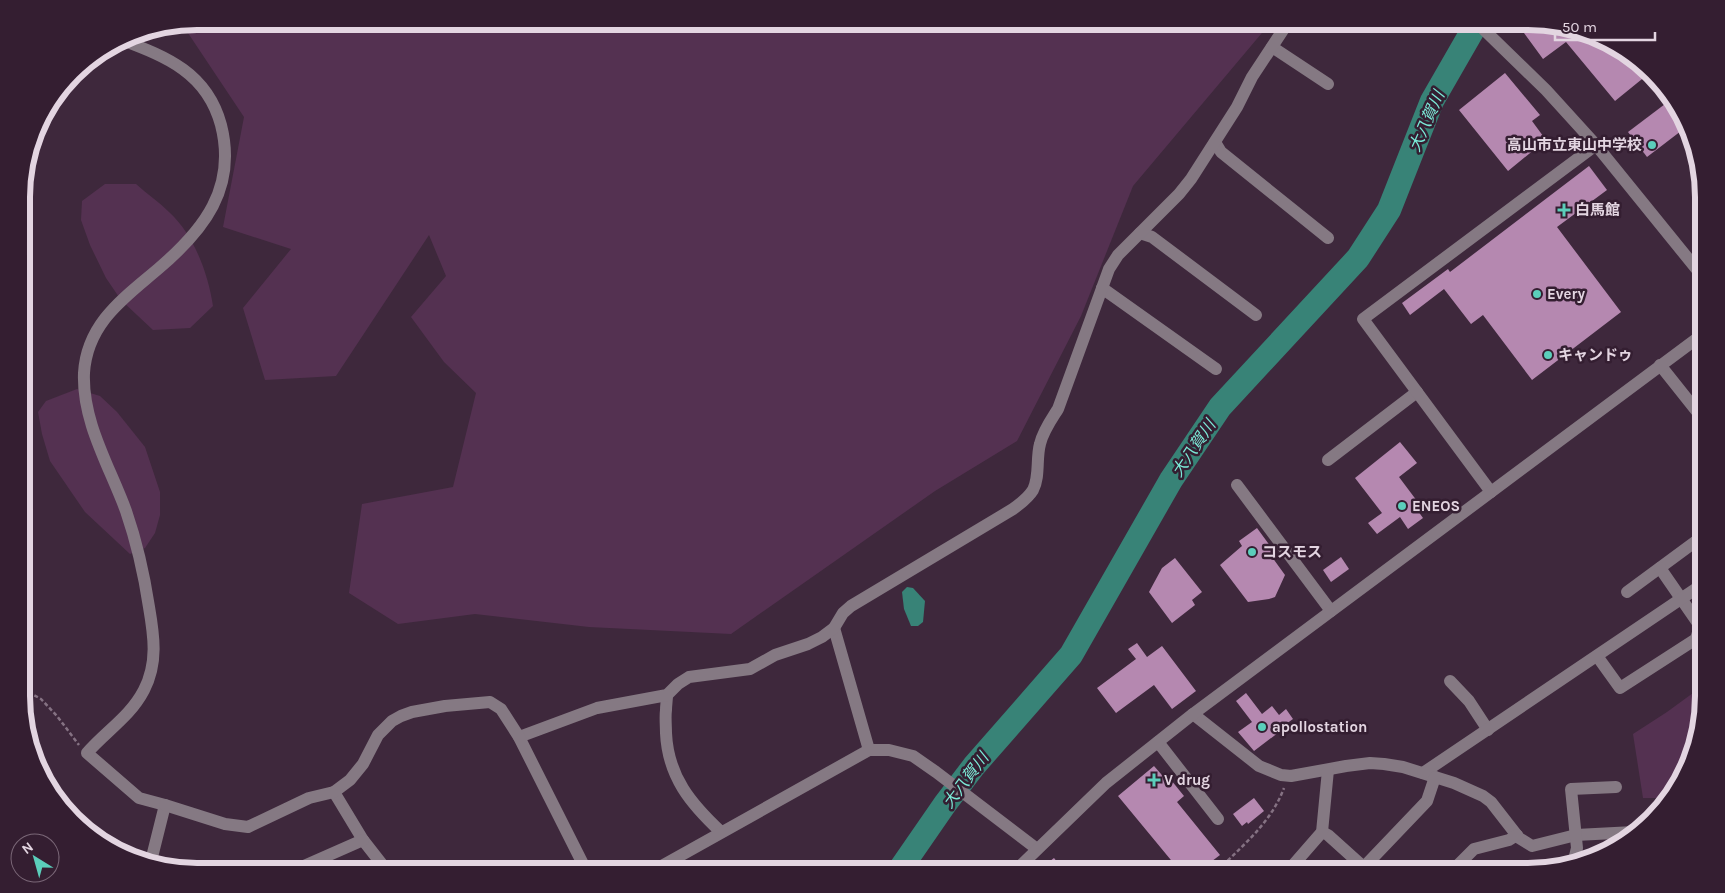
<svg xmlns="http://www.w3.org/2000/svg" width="1725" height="893" viewBox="0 0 1725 893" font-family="Karla,'Noto Sans JP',sans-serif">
  <rect width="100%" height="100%" fill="#3e283c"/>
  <!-- green -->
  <g fill="#543151">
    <polygon points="197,21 1272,21 1133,186 1081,316 1017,441 935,491 731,634 589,627 475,614 398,624 349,593 362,504 453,487 476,393 444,362 411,317 446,276 429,235 336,376 265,380 243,308 291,249 223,227 244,117 182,24"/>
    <path d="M105,184H136C147,194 159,202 169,212C194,235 208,273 213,306L190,328L153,330L121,300L106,278L90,245L81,220L82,201Z"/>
    <polygon points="77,389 100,396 117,412 145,447 160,492 160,515 155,533 145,548 130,554 85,512 50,461 42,434 38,412 46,401"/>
    <polygon points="1704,685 1704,697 1686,774 1665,798 1643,798 1633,734 1667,712"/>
  </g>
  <!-- water -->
  <polygon fill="#388377" points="907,587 913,588 925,601 923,622 918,626 911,626 904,609 902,592"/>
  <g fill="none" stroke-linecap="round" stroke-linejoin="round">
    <!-- river -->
    <polyline stroke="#388377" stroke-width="24" points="898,872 945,804 974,766 1071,655 1171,480 1220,407 1358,258 1389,210 1432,101 1478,21"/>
  </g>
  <!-- building -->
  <g fill="#b588b0">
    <polygon points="1537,23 1544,25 1549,32 1554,27 1606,39 1647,75 1615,101 1566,42 1543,59 1524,33"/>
    <polygon points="1505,73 1540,115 1532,121 1546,140 1508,171 1459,110"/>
    <polygon points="1673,98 1685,128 1647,157 1628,132"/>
    <polygon points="1589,166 1607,190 1557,227 1621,312 1532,380 1483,315 1471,324 1444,289 1410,315 1402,303 1448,269 1450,272"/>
    <polygon points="1400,442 1417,463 1399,477 1417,501 1413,504 1423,518 1408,529 1400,517 1377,534 1368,523 1382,513 1355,478"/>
    <polygon points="1257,528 1276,554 1272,557 1285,575 1275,597 1269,599 1248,602 1220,565 1242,546 1239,541"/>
    <polygon points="1341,557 1349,569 1331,582 1323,570"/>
    <polygon points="1175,558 1202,592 1192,600 1195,605 1172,623 1149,592 1162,568"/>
    <polygon points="1137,643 1147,657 1162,646 1196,691 1172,709 1154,685 1116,713 1097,688 1136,659 1128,649"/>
    <polygon points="1246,693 1262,714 1272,706 1279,715 1286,709 1293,719 1286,724 1287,726 1254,751 1238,732 1252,722 1236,701"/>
    <polygon points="1154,766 1168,782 1171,780 1184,796 1177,802 1220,855 1199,871 1180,871 1118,796"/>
    <polygon points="1254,798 1264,811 1248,824 1247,822 1242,826 1233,814"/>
    <polygon points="1054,858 1065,872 1036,872"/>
  </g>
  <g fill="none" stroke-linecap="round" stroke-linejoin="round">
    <!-- path -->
    <g stroke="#857283" stroke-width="2.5" stroke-dasharray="4 2.5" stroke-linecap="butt">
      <polyline points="23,689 41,699 57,716 79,745"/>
      <path d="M1220,871L1224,864C1248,841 1272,820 1284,788"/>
    </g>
    <!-- minor -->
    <g stroke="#857983" stroke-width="12">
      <polyline points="1475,21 1546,90 1596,145 1703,277"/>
      <path d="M122,40C167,57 207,73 221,125C237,188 204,230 158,269C124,298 87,323 84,373C82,422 110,467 126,511C137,543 144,574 149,607C154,636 158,663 144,690C130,717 106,731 87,753L139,798L165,805L151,861"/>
      <polyline points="1272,47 1328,84"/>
      <polyline points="1215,142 1221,152 1328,238"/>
      <polyline points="1140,233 1152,237 1256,315"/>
      <polyline points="1102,288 1216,369"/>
      <polyline points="1660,365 1703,419"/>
      <polyline points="1328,460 1417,392"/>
      <polyline points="1237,485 1331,611"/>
      <polyline points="1491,492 1363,319 1596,145"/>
      <polyline points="1627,592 1703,536"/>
      <polyline points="834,628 869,750"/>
      <polyline points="1597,656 1620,688 1696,639 1700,626 1660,568"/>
      <polyline points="1450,681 1469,701 1488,730"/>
      <path d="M667,695C667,700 666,705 666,710C665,717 666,726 666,733C668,777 691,804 721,832"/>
      <polyline points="1193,714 1259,766 1281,775 1291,776 1346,766 1370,763 1384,764 1403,767 1454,783 1483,796 1491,802 1519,838 1532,846 1576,835 1634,832"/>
      <path d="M519,737L597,708L667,695L678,684L689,677L750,669L775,655L808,644L822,637L834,628L843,613L851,606L1013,509C1020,504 1028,498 1033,490C1040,477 1036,458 1040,444C1043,431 1051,420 1058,409L1109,269L1118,255L1179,194L1191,179L1237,107L1252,77L1289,21"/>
      <polyline points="1158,742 1218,819"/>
      <polyline points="1423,773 1703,584"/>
      <polyline points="334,792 363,840 388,872"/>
      <polyline points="165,805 225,824 248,827 309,798 334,792 350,780 363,764 378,735 392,721 401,716 412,712 445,706 490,702 501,709 519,737 587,872"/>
      <polyline points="1322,832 1328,835 1368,871"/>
      <polyline points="1574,860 1577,848 1571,789 1616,787"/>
      <polyline points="1364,867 1427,801 1435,777"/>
      <polyline points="1288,871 1322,832 1328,770"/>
      <polyline points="1452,871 1474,849 1509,840 1517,835"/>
      <polyline points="295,872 304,866 363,840"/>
      <polyline points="651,872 869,750 889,750 913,756 936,772 1037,849"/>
      <polyline points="1014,872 1106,783 1193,714 1703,334"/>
    </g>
  </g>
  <!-- markers -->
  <g fill="#5bcebb" stroke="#341e31" stroke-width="2">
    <circle cx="1652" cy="145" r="5"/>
    <path d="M1561.5 202.5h5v5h5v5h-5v5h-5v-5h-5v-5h5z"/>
    <circle cx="1537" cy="294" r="5"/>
    <circle cx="1548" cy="355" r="5"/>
    <circle cx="1402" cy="506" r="5"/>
    <circle cx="1252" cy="552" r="5"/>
    <circle cx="1262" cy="727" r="5"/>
    <path d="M1151.5 772.5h5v5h5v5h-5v5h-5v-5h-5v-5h5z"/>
  </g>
  <g text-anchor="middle" stroke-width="5" stroke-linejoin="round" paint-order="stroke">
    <!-- poi labels -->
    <g font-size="15" font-weight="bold" fill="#e3d5e1" stroke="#341e31" text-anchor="start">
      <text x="1642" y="150" text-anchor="end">高山市立東山中学校</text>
      <text x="1575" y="215">白馬館</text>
      <text x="1547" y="299">Every</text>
      <text x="1558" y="360">キャンドゥ</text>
      <text x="1412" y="511">ENEOS</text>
      <text x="1262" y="557">コスモス</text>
      <text x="1272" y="732">apollostation</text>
      <text x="1164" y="785">V drug</text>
    </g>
    <!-- water labels -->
    <g font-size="16" font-style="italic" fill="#7bead7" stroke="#341e31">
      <text transform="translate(1426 121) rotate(-66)" y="6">大八賀川</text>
      <text transform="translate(1193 448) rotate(-56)" y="6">大八賀川</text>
      <text transform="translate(965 780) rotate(-53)" y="6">大八賀川</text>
    </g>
  </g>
  <!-- crop -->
  <path d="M0 0H1725V893H0ZM197 30H1528A167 167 0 0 1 1695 197V696A167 167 0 0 1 1528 863H197A167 167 0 0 1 30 696V197A167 167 0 0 1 197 30Z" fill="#341e31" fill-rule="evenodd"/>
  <path fill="none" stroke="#e3d5e1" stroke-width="6" d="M197 30H1528A167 167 0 0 1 1695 197V696A167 167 0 0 1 1528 863H197A167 167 0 0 1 30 696V197A167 167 0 0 1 197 30Z"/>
  <!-- north arrow -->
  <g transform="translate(35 858) rotate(323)"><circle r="24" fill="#341e31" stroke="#7a6777"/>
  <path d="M0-4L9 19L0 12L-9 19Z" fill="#5bcebb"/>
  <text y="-8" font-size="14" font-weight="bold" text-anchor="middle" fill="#e3d5e1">N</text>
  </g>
  <!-- scale -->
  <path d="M1555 32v8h100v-8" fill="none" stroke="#e3d5e1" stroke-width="2.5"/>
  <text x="1562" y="32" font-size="15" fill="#e3d5e1" stroke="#341e31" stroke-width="4" paint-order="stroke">50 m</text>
</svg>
